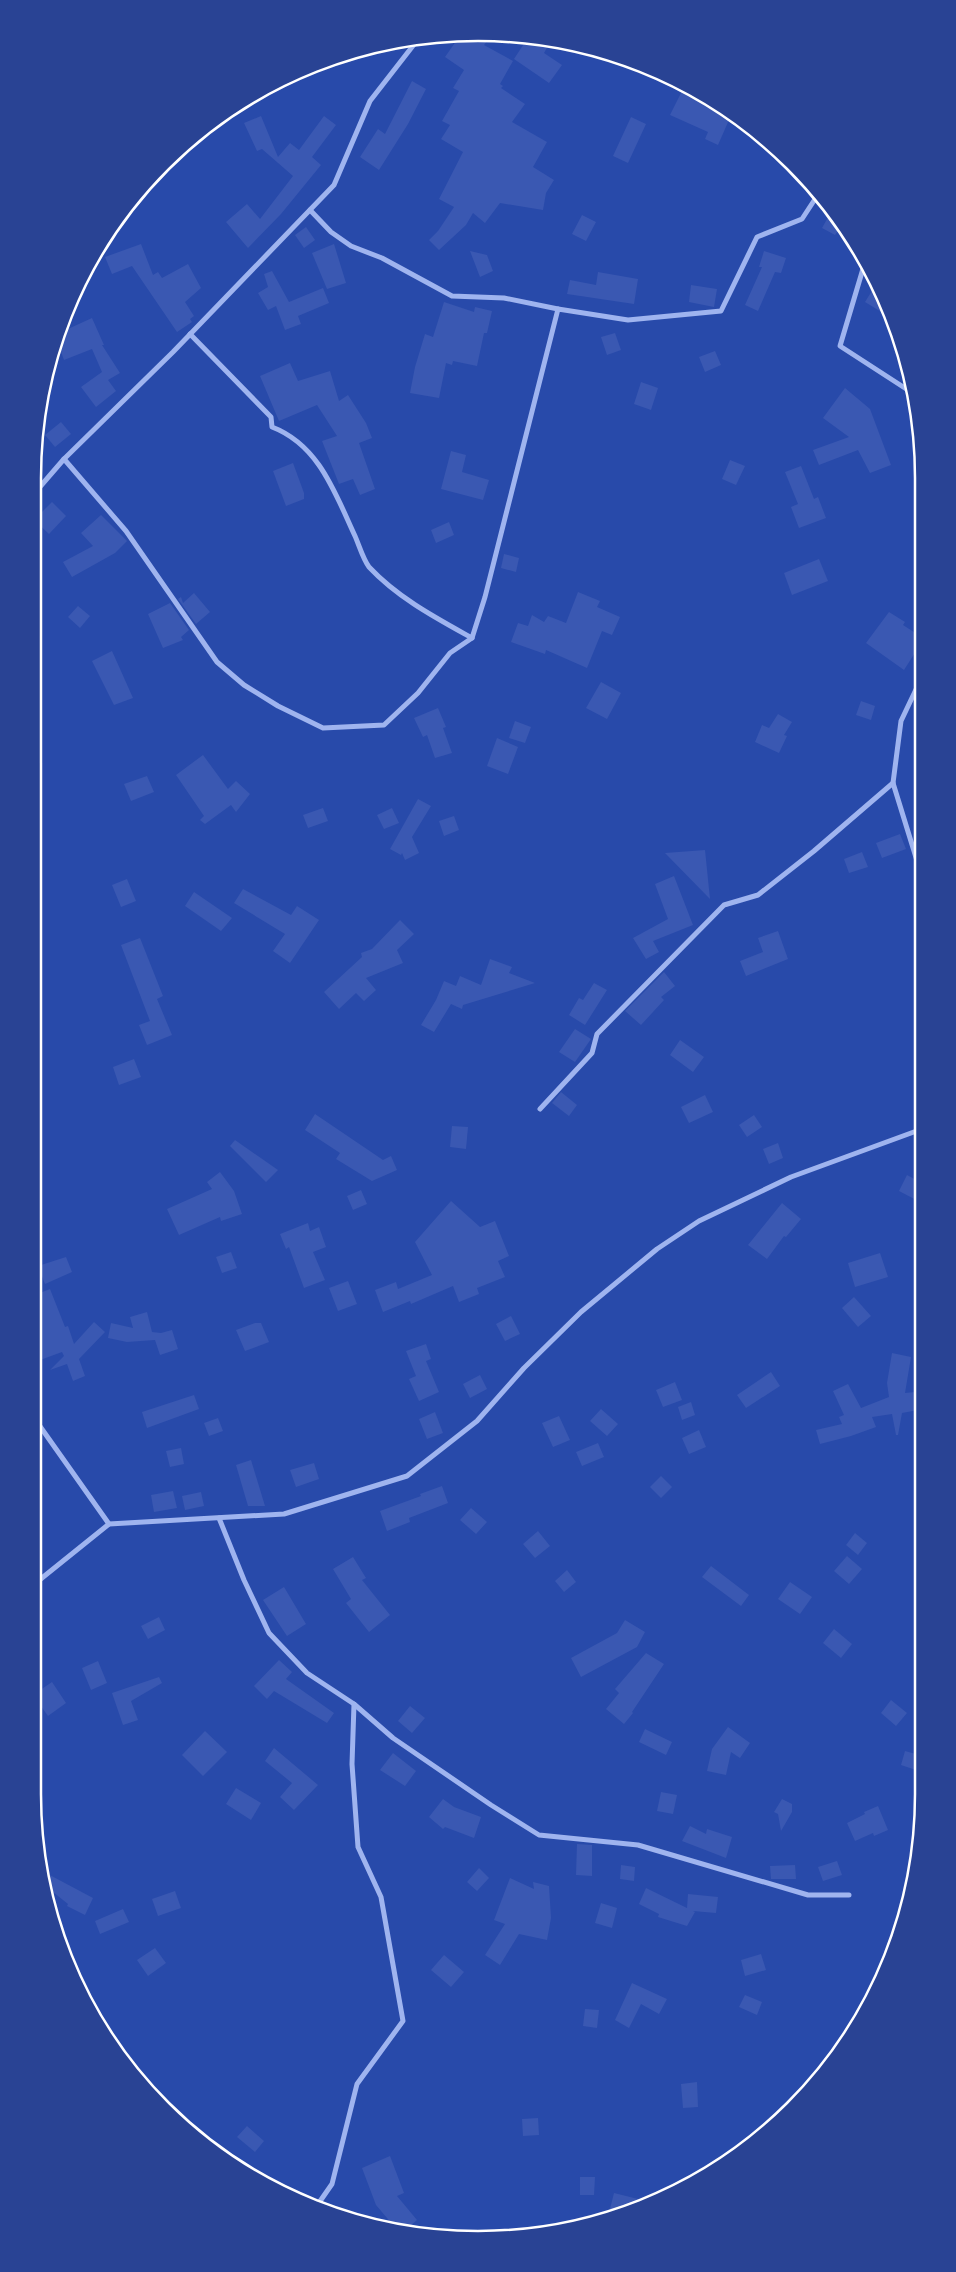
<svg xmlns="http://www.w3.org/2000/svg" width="956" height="2272" viewBox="0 0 956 2272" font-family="Arial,sans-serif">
  <rect width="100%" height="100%" fill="#16338b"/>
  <!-- green -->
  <polygon fill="#284aaa" points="449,33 536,36 621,56 726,108 813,184 878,281 920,420 923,1794 900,1937 832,2065 725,2165 649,2205 565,2231 420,2236 335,2216 256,2180 143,2088 92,2016 56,1937 33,1794 32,478 56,335 92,256 143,184 207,125 281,79 362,48"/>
  <!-- building -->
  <g fill="#3a58b2">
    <polygon points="461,34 492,35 484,45 513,61 500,84 503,86 501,88 525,104 512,122 547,142 533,167 554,180 546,193 543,210 500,203 485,223 473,213 466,225 439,250 429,240 438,231 454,207 439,199 463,152 441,139 450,125 442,121 459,91 453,88 464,70 445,57"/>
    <polygon points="529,36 548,46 544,53 562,65 549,83 514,59"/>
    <polygon points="412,81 426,89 408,124 379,170 360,157 378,129 385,134"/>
    <polygon points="684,87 726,108 732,113 718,145 705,139 708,132 670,115"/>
    <polygon points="261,116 278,157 290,143 299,150 324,116 336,125 312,157 321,165 281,214 248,248 226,222 247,204 260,219 293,176 262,149 257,151 244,123"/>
    <polygon points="631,117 646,124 628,163 613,156"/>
    <polygon points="831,212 841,227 835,235 822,228"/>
    <polygon points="582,215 596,222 586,241 572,234"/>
    <polygon points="306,227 315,240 304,248 295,235"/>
    <polygon points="141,244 153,275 158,272 162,278 188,264 201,288 185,302 194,316 190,319 192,322 177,332 132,266 112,274 105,257"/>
    <polygon points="334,244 346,283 327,289 312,253"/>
    <polygon points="470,251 487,255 493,271 480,277"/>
    <polygon points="764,251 786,258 781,273 775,272 758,311 745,305 762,267 759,267"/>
    <polygon points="272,271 289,302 323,288 329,303 298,316 301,324 285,330 276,306 268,310 258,293 268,287 264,274"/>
    <polygon points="598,272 638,279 634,304 567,294 570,280 596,285"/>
    <polygon points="878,281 883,300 888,316 865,302"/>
    <polygon points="691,285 717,289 714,307 689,302"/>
    <polygon points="444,302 474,312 475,307 492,311 487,333 484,333 477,366 453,361 452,365 446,363 439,398 410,393 415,367 425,334 433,337"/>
    <polygon points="92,318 104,345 102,345 120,373 108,380 116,391 96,407 81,387 102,372 92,349 64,360 56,338 57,334"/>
    <polygon points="615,333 621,350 607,355 601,337"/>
    <polygon points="715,351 721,365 705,372 699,357"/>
    <polygon points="290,363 298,381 330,371 339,401 348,395 366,423 372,438 359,443 375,489 360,495 353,479 339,484 322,441 337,436 317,405 279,421 260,376"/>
    <polygon points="641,382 658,388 651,410 634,404"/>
    <polygon points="845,388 870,409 891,465 870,473 858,450 819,465 813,450 849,437 823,418"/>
    <polygon points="61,422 71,434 55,447 45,435"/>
    <polygon points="451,451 466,455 462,472 489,480 483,500 441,489"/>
    <polygon points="730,460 745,466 736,485 722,479"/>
    <polygon points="293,463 304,493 304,499 286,506 273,471"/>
    <polygon points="801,466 814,499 818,497 826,518 799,528 791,507 798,504 785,472"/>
    <polygon points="52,502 66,516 49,534 34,520"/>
    <polygon points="101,515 127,541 115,553 72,577 63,562 93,546 81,533"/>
    <polygon points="449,522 454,535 436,543 431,530"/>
    <polygon points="504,554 519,558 516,572 501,568"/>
    <polygon points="819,559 828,581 792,595 784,573"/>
    <polygon points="578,592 600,601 597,607 620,617 612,635 602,631 587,668 546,650 545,654 511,642 518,623 528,626 532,615 544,622 548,616 566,623"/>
    <polygon points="194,593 210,612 196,624 178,599 181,597 183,603"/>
    <polygon points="170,603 189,630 181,637 183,640 163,648 148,614"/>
    <polygon points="78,606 90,616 80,628 68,617"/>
    <polygon points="889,612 905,622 903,625 920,636 920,645 904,670 866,643"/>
    <polygon points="112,651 133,698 114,705 92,661"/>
    <polygon points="601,682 621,693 607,719 586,708"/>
    <polygon points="861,701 875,706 871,720 856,715"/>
    <polygon points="438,708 446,727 443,728 452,753 435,758 427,735 423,737 414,718"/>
    <polygon points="778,714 792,722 784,735 787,736 779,753 755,742 762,725 769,728"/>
    <polygon points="515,721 531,727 525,743 509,738"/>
    <polygon points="497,738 518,747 508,774 487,766"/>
    <polygon points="203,755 228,789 236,781 250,794 236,812 231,805 205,824 200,820 204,816 176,775"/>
    <polygon points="147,776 154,792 131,801 124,784"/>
    <polygon points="418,799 431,806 412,837 419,853 405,860 402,853 401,855 390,849"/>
    <polygon points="323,808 328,821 308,828 303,815"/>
    <polygon points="392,808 399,823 384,829 377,815"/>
    <polygon points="454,816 459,830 444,836 439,821"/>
    <polygon points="900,834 906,849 882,858 876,843"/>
    <polygon points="705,850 710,899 665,853"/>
    <polygon points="862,852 868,867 849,873 844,859"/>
    <polygon points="674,876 693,925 653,941 659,952 646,959 633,938 668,919 655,884"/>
    <polygon points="127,879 136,901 121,907 112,885"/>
    <polygon points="243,889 291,915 297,906 319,920 290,963 273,951 285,934 234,903"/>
    <polygon points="194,892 232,918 221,931 185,906"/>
    <polygon points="400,920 414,934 397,950 403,963 366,978 376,990 364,1001 356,993 339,1009 324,992 362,957 361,953 372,949"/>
    <polygon points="778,931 788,959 746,976 740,961 763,952 758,938"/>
    <polygon points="140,938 163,996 157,999 172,1035 147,1045 139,1025 150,1021 121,945"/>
    <polygon points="490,959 512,967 509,973 535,983 463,1005 462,1009 451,1004 434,1032 421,1025 436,1000 444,981 456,986 460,976 481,985"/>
    <polygon points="664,972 675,986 661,997 664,1000 641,1025 625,1011"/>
    <polygon points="594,983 607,990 585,1025 569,1015 579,998 583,1000"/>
    <polygon points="575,1029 591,1039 575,1062 559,1052"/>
    <polygon points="680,1040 704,1057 693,1072 670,1055"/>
    <polygon points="134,1059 141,1077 119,1085 113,1067"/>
    <polygon points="561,1092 577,1105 569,1116 552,1103"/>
    <polygon points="705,1095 713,1112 689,1123 681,1107"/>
    <polygon points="315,1114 383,1160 391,1156 397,1170 372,1181 336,1159 340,1153 305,1130"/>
    <polygon points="754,1115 762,1127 747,1137 739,1125"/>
    <polygon points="452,1126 468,1127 466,1149 450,1147"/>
    <polygon points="235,1140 278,1170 266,1182 230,1146"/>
    <polygon points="778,1143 783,1158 769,1164 763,1149"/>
    <polygon points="220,1172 234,1191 242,1214 221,1221 220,1217 179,1235 167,1209 212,1189 207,1182"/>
    <polygon points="907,1175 922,1183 922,1203 899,1191"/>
    <polygon points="361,1190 367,1204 353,1210 347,1196"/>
    <polygon points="451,1201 480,1227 495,1221 509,1256 498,1261 505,1277 477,1288 479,1294 459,1302 453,1286 411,1304 410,1301 383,1312 375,1290 396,1282 398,1289 432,1275 415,1242"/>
    <polygon points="782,1203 801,1219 786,1237 784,1236 767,1259 748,1245"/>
    <polygon points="308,1223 310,1231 319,1227 326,1247 313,1252 325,1280 304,1288 289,1247 286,1249 280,1234"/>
    <polygon points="231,1252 237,1268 222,1273 216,1257"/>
    <polygon points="880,1253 888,1277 855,1287 848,1263"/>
    <polygon points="66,1257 72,1272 45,1284 38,1266"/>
    <polygon points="348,1281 357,1304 338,1311 329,1288"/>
    <polygon points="50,1289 65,1327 68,1326 74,1344 94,1322 105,1332 79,1359 85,1376 73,1381 67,1364 50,1370 64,1356 62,1352 32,1363 32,1296"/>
    <polygon points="854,1297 871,1316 858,1327 842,1308"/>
    <polygon points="147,1312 152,1332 161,1333 172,1330 178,1349 160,1355 155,1340 127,1342 108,1338 111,1323 133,1328 130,1317"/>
    <polygon points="511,1316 520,1334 505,1341 496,1324"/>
    <polygon points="255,1323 261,1323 269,1342 245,1351 236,1330"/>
    <polygon points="426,1344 431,1359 426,1361 439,1392 419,1401 409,1379 416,1376 406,1351"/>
    <polygon points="892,1353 911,1357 905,1393 915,1392 918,1410 902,1413 898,1435 896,1435 892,1414 872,1417 876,1427 851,1436 820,1444 816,1430 842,1424 839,1417 844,1415 833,1391 848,1384 861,1408 889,1397 887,1383"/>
    <polygon points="771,1372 780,1386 746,1408 737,1395"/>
    <polygon points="480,1375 487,1389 470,1398 463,1384"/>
    <polygon points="675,1382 682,1400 663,1407 656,1390"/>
    <polygon points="194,1395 199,1409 147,1428 142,1412"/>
    <polygon points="691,1402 695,1415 682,1420 678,1407"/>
    <polygon points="601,1409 618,1424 607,1436 590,1421"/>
    <polygon points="435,1412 443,1433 427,1439 419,1419"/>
    <polygon points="559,1416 570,1440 553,1447 542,1423"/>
    <polygon points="218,1418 223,1431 209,1436 204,1423"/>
    <polygon points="699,1430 706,1447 689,1454 682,1438"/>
    <polygon points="598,1443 604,1457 582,1466 576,1452"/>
    <polygon points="181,1448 184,1464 170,1467 166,1451"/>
    <polygon points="251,1460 265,1506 248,1506 236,1465"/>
    <polygon points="314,1463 319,1479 296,1487 290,1470"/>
    <polygon points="661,1476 672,1487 661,1498 650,1487"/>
    <polygon points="442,1486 448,1503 409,1518 410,1522 387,1531 380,1511 421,1496 420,1494"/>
    <polygon points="173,1491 177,1508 154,1512 151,1495"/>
    <polygon points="201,1492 204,1506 185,1510 182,1496"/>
    <polygon points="471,1508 487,1522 476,1534 460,1520"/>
    <polygon points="538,1531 550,1546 535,1558 523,1544"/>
    <polygon points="855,1533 867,1543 858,1555 846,1545"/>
    <polygon points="847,1556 862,1569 849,1584 834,1571"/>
    <polygon points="353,1557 366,1578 362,1580 390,1615 369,1632 346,1603 351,1599 333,1569"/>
    <polygon points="711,1566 749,1595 741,1606 702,1577"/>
    <polygon points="567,1570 576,1582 564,1592 555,1581"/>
    <polygon points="790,1582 812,1597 800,1614 778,1599"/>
    <polygon points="284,1587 306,1624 287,1636 263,1600"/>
    <polygon points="159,1617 165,1630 148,1639 141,1626"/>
    <polygon points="625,1620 645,1632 637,1647 581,1677 571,1658 617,1633"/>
    <polygon points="834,1629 852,1644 841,1658 823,1643"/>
    <polygon points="646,1653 664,1664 632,1712 633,1713 624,1724 606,1709 619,1693 615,1689"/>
    <polygon points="279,1660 292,1672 286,1679 334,1713 327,1723 274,1691 267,1699 254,1686"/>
    <polygon points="98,1661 107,1683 91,1690 82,1668"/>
    <polygon points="159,1677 162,1683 131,1701 138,1720 123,1725 112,1693"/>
    <polygon points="52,1682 66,1703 48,1716 33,1695"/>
    <polygon points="891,1700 907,1713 896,1726 881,1713"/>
    <polygon points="410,1706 425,1718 412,1733 398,1721"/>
    <polygon points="728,1727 750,1743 740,1758 731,1752 726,1775 707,1771 712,1749"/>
    <polygon points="645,1729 672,1742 666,1755 639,1742"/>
    <polygon points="205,1731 227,1752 203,1776 182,1755"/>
    <polygon points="274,1748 318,1785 294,1810 280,1797 292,1783 265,1761"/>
    <polygon points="905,1751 923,1756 919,1771 901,1765"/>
    <polygon points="393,1753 416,1771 405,1786 380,1770"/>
    <polygon points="236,1788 261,1803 251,1820 226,1804"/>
    <polygon points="661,1792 677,1795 673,1814 657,1811"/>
    <polygon points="443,1799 454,1807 481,1817 474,1838 445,1827 443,1829 429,1817"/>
    <polygon points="782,1799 792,1804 792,1812 781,1831 778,1814 774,1812"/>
    <polygon points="878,1806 888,1830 874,1836 873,1833 855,1841 847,1823 865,1814 864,1812"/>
    <polygon points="690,1826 706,1834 707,1829 732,1837 726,1858 682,1841"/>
    <polygon points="577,1844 592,1845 592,1876 576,1875"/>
    <polygon points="837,1861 842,1875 823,1881 818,1867"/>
    <polygon points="621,1865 635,1867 634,1881 620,1879"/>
    <polygon points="795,1865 796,1879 771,1879 770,1866"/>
    <polygon points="479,1868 489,1878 477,1891 467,1882"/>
    <polygon points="46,1873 93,1898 85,1915 67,1906 68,1904 48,1888"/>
    <polygon points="510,1878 534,1889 533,1882 549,1886 551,1918 547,1940 519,1934 500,1965 485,1955 505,1924 494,1920"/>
    <polygon points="646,1888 687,1908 688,1894 718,1897 716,1913 693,1911 695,1912 687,1926 658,1917 659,1914 639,1904"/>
    <polygon points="175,1891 181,1908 158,1916 152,1899"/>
    <polygon points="601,1903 617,1908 612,1928 595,1923"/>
    <polygon points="123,1909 129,1922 100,1934 95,1921"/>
    <polygon points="155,1948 166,1963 148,1976 137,1960"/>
    <polygon points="761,1954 766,1970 745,1976 741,1960"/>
    <polygon points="444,1955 464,1972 451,1987 431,1970"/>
    <polygon points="632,1983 667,1999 659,2014 641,2004 629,2028 615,2020"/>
    <polygon points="745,1995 762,2002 757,2015 739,2007"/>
    <polygon points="585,2009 599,2010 597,2028 583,2026"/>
    <polygon points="697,2082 698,2107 683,2108 681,2084"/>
    <polygon points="538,2118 539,2135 523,2136 522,2119"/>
    <polygon points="247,2126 264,2141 255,2152 237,2137"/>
    <polygon points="390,2156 404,2193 397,2196 417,2220 403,2232 398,2231 376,2205 362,2168"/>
    <polygon points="580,2177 595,2177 594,2195 580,2195"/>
    <polygon points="614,2193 654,2203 626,2212 610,2209"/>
  </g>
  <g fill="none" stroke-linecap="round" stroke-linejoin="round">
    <!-- street -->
    <g stroke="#9fb4ef" stroke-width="5">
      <polyline points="310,210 331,232 351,246 382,258 452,296 504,298 558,309"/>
      <polyline points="865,262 840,346 911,392"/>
      <path d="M190,334L271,417L272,427C319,445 335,493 355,536C359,545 363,559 369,567C398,598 436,618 472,638L485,597L558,309L628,320L721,311L757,237L802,219L819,193"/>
      <polyline points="64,459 126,531 217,662 244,685 278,706 323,728 384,725 418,693 450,653 472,638"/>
      <polyline points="32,496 64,459 173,352 334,185 370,101 419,38"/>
      <polyline points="920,681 901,721 893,783 918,864 921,869"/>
      <polyline points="540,1109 592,1053 597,1034 724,905 758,895 814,851 893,783"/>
      <polyline points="32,1415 109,1524"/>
      <polyline points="219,1518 244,1580 269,1633 307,1673 354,1704 393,1738 491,1805 539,1835 638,1845 808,1895 849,1895"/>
      <polyline points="32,1586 109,1524 284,1514 407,1476 477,1421 524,1368 581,1312 657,1249 699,1221 791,1177 922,1129"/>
      <polyline points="316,2207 332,2184 357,2084 403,2021 381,1897 358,1847 352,1764 354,1704"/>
    </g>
  </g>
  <!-- crop -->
  <path d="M0 0H956V2272H0ZM478 41H478A437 437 0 0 1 915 478V1794A437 437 0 0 1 478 2231H478A437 437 0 0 1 41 1794V478A437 437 0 0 1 478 41Z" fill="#294394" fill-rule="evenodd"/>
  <path fill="none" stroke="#fff" stroke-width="2.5" d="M478 41H478A437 437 0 0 1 915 478V1794A437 437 0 0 1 478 2231H478A437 437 0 0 1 41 1794V478A437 437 0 0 1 478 41Z"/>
</svg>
